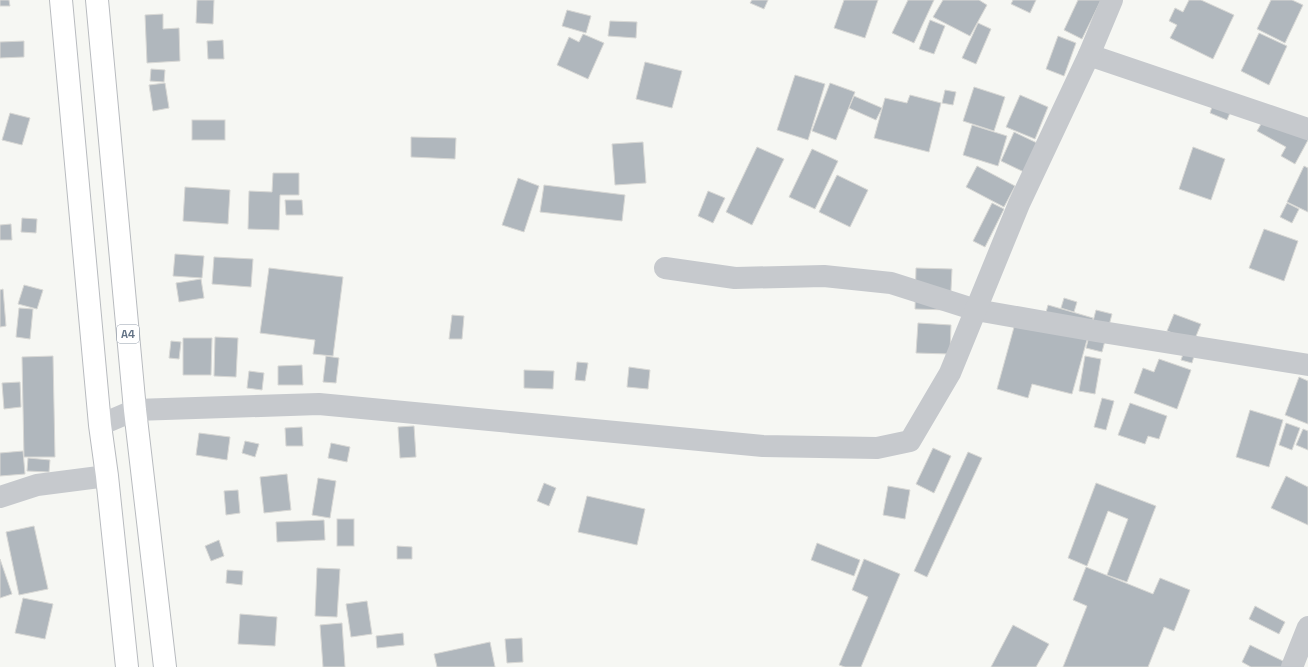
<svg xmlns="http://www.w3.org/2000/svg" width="1308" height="667" viewBox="0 0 1308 667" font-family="'Space Grotesk',sans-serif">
  <rect width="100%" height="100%" fill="#f6f7f3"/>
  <!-- building -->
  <g fill="#b0b7bd" stroke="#d8d8d5">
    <polygon points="0,0 9,0 10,6 0,6"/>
    <polygon points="197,0 214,0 213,24 196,23"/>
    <polygon points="752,0 768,0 764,9 750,3"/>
    <polygon points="844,0 878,0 865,38 834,28"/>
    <polygon points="908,0 934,0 914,43 892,33"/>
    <polygon points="943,0 979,0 987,5 970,36 933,17"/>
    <polygon points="1013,0 1036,0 1030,13 1011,4"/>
    <polygon points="1078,0 1101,0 1082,39 1064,30"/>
    <polygon points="1189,0 1201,0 1234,15 1213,59 1170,38 1177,25 1169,21 1175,8 1183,12"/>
    <polygon points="1271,0 1292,0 1303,5 1285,43 1257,29"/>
    <polygon points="567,10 591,16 586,33 562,26"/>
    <polygon points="163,14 163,29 179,28 180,61 147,63 145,15"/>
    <polygon points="930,20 945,26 934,54 919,49"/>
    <polygon points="610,21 637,22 636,38 608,36"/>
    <polygon points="978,23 991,29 976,64 962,58"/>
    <polygon points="1259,33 1287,46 1269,85 1241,71"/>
    <polygon points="583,34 604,43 588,79 557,65 569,37 579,42"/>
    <polygon points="1058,36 1076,43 1064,76 1046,69"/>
    <polygon points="223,40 224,59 208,59 207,41"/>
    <polygon points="24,41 24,57 0,58 0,42"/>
    <polygon points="645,62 682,71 672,108 636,99"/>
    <polygon points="151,69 165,70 164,82 150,81"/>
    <polygon points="795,75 825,84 808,140 777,130"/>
    <polygon points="165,83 169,108 153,111 149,85"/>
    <polygon points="830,83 855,92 836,140 812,131"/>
    <polygon points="974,87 1005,97 994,131 963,121"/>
    <polygon points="945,90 956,92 953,105 942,103"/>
    <polygon points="910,95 941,103 929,152 874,138 885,98 907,103"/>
    <polygon points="1020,95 1048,107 1035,139 1006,127"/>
    <polygon points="854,96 882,108 876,120 849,108"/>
    <polygon points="1214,101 1232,108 1227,120 1210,113"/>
    <polygon points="10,113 30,118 22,145 2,140"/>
    <polygon points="1267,114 1308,136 1308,140 1295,164 1281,156 1286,147 1257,131"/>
    <rect x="192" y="120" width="33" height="20"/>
    <polygon points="972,125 1007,136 998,166 963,155"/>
    <polygon points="1014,132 1037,143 1024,172 1001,161"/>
    <polygon points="411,137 456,138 455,159 411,157"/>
    <polygon points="643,142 646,183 615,185 612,144"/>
    <polygon points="757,147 784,159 752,225 726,212"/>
    <polygon points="1193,147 1225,159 1211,200 1179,189"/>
    <polygon points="812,149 838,161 815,209 789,197"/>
    <polygon points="977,166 1015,186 1004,207 966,187"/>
    <polygon points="1304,166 1308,168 1308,212 1287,202"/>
    <polygon points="273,173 299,173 299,195 280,195 279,230 248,229 249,191 272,192"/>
    <polygon points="837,175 868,190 850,227 819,212"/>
    <polygon points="518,178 539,186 524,232 502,225"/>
    <polygon points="544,185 625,195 622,221 540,212"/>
    <polygon points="185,187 230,190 228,224 183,221"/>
    <polygon points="708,191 725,198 713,223 698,216"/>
    <polygon points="285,200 302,200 303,215 286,215"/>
    <polygon points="992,203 1004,209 985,247 973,241"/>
    <polygon points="1287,203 1299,209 1292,223 1280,217"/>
    <polygon points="22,218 37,219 36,233 21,232"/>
    <polygon points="11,224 12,240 0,240 0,225"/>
    <polygon points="1264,229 1298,241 1284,281 1249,268"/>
    <polygon points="175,254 204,256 202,278 173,276"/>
    <polygon points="214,257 253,259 251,287 212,284"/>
    <polygon points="269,268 343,277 333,356 313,354 315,340 260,333"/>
    <polygon points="916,268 952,269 950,310 915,309"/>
    <polygon points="201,279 204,298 179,302 176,283"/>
    <polygon points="24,285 43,290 37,309 18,304"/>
    <polygon points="3,289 6,326 0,327 0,290"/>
    <polygon points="1064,298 1077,302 1074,312 1061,308"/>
    <polygon points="1048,305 1093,318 1072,394 1032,384 1028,398 997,389 1019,309 1045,316"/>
    <polygon points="19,308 33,309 30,339 16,337"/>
    <polygon points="1096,310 1112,314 1102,352 1086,348"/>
    <polygon points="1174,314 1201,324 1194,341 1167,331"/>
    <polygon points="452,315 464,316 462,339 449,339"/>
    <polygon points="918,323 951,325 950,354 916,353"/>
    <polygon points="215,337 238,338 236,377 214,376"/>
    <polygon points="183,338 212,338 211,375 183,375"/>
    <polygon points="1188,340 1198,342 1192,363 1181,360"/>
    <polygon points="171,341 181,342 179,359 169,358"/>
    <polygon points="53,356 55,457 24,457 22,357"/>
    <polygon points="326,356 339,358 336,383 323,382"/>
    <polygon points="1085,356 1101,359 1095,394 1079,391"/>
    <polygon points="1159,359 1191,370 1177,409 1134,393 1143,368 1154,372"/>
    <polygon points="577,362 588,363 585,381 575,380"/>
    <polygon points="302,365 303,385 278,385 278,366"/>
    <polygon points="629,367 650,370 648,389 627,387"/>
    <polygon points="524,370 554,371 553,389 524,388"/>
    <polygon points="249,371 264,373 262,390 247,388"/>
    <polygon points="1299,377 1308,381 1308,424 1285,415"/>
    <polygon points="20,382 21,407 4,409 2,383"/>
    <polygon points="1102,398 1114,401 1106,430 1094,427"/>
    <polygon points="1130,403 1167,416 1159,439 1148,436 1145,444 1118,435"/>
    <polygon points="1250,410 1283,420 1269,467 1236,457"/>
    <polygon points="1286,423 1300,428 1292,450 1279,445"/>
    <polygon points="414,426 416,457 400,458 398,427"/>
    <polygon points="302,427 303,446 286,446 285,428"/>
    <polygon points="1303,429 1308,431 1308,450 1296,445"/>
    <polygon points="199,433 230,437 227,460 196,455"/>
    <polygon points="245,441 259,444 255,457 242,453"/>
    <polygon points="331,443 350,447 347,462 328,458"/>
    <polygon points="933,448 951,456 934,493 916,484"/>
    <polygon points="23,451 25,474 0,476 0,453"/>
    <polygon points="968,452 982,458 927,577 914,571"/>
    <polygon points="28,458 50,460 49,472 27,471"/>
    <polygon points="287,474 291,510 264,513 260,477"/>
    <polygon points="1286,476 1308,487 1308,525 1271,508"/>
    <polygon points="318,478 336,481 330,518 312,515"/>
    <polygon points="544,483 556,488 549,506 537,501"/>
    <polygon points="1096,483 1156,506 1127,582 1107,575 1128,519 1108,511 1087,566 1068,558"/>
    <polygon points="888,486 910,490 905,519 883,515"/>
    <polygon points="238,490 240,513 226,515 224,491"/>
    <polygon points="587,496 645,509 637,545 578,532"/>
    <rect x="337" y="519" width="17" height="27"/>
    <polygon points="324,520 325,540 277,542 276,522"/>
    <polygon points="34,526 48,589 19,595 6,532"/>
    <polygon points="219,540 224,556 211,561 205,546"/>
    <polygon points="817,543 860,560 854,576 811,560"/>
    <polygon points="397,546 412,547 412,559 397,559"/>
    <polygon points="0,559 12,594 0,598"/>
    <polygon points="864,559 900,574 861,667 845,667 839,665 868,597 852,590"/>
    <polygon points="1086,567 1153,594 1160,578 1190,590 1174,631 1164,627 1148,667 1063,667 1087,606 1073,600"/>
    <polygon points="317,568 340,569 337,617 315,616"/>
    <polygon points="227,570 243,571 242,585 226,583"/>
    <polygon points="23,598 53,604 45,639 15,633"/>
    <polygon points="367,601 372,634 351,637 346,604"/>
    <polygon points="1255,606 1285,622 1279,634 1249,619"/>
    <polygon points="240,614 277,617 275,646 238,644"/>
    <polygon points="342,623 345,667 323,667 320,625"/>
    <polygon points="1013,625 1049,644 1036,667 991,667"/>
    <polygon points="403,633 404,645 377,648 376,636"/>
    <polygon points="522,638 523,662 507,663 505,639"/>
    <polygon points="490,642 495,667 437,667 434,654"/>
    <polygon points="1250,645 1285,662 1282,667 1251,667 1242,662"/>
  </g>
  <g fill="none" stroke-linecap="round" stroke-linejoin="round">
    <defs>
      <g id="trunk">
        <polyline points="61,0 100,425 107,476 127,667"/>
        <polyline points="97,0 135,410 165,667"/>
      </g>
    </defs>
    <!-- trunk casing -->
    <use href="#trunk" stroke="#b8bbbf" stroke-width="24"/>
    <!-- minor -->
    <g stroke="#c6c9cd" stroke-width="22">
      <polyline points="1089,55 1308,129"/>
      <polyline points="665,268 735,278 824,276 891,283 976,310 1096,331 1308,365"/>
      <polyline points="100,425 135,410 319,404 763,446 877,448 910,441 950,373 1019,204 1089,55 1112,0"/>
      <polyline points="0,497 37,485 107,476"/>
      <polyline points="1292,667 1308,627"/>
    </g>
    <!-- trunk -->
    <use href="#trunk" stroke="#fff" stroke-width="22"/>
  </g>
  <g text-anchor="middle" stroke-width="4" stroke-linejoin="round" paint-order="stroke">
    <!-- shield labels -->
    <rect fill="#fff" stroke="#929daa" stroke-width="1" x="117" y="325" width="22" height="18" rx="3"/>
    <g font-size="11" font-weight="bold" fill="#637386">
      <text x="128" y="338">A4</text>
    </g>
  </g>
</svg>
